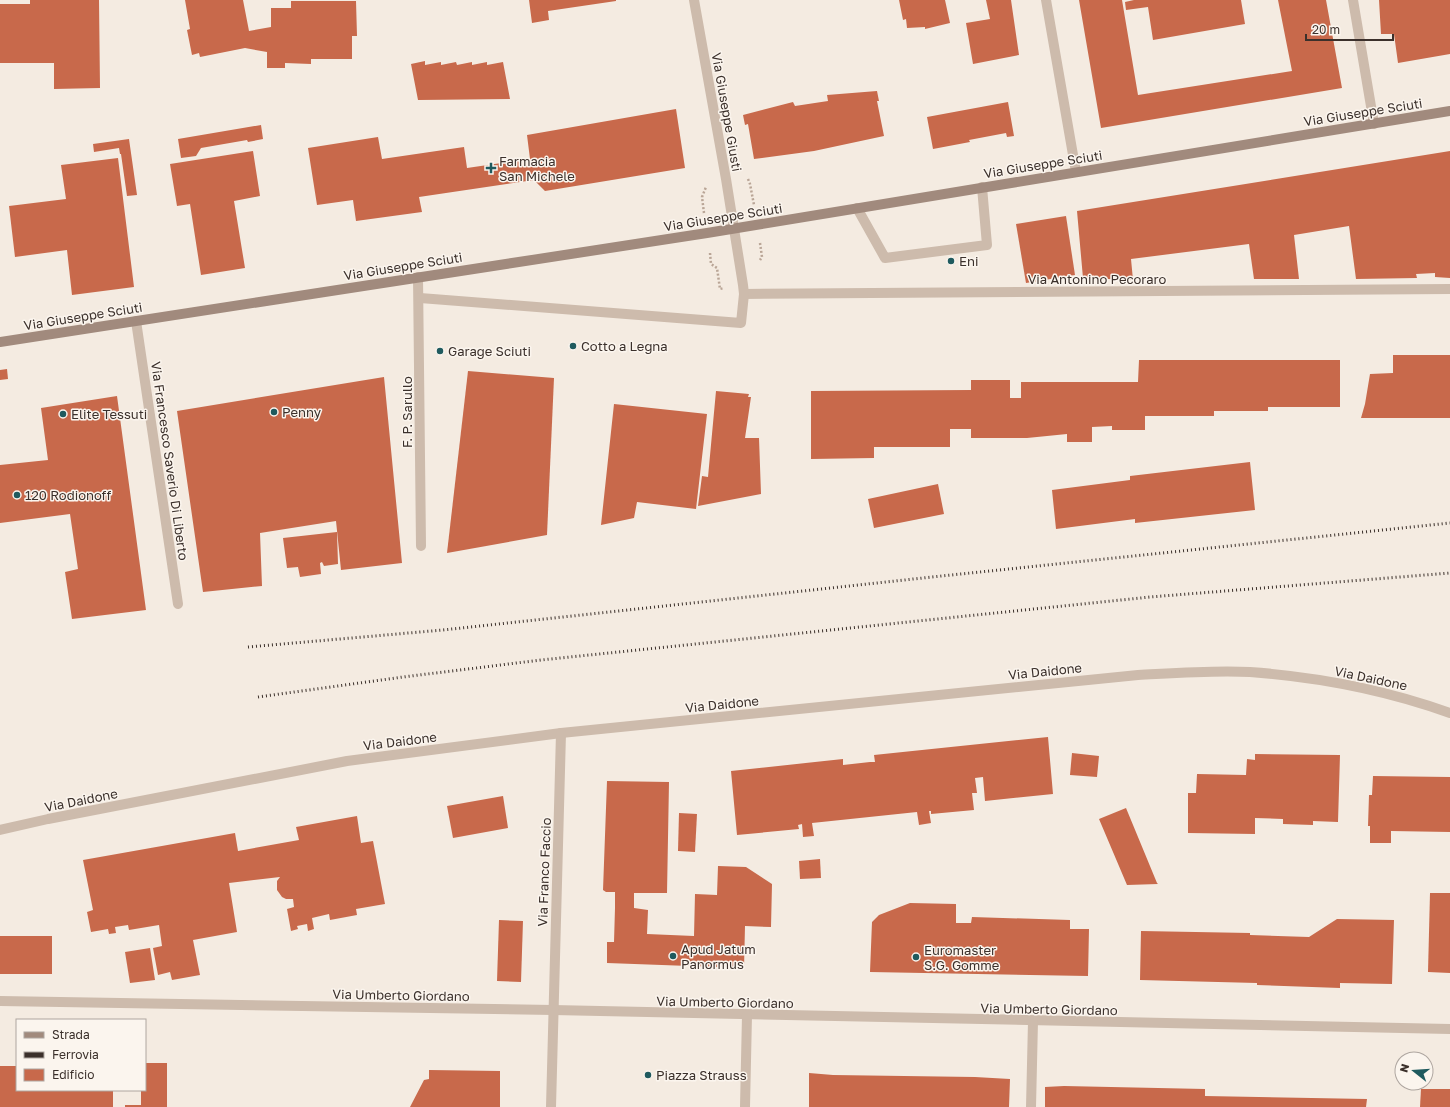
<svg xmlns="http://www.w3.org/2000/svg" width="1450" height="1107" viewBox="0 0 1450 1107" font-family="'Golos Text',sans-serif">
  <rect width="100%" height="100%" fill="#f4ebe1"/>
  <!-- building -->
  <g fill="#c8694b">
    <polygon points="30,0 99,0 100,88 54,89 54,63 0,63 0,4 30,4"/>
    <polygon points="185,0 243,0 249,31 271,27 271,8 291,8 291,1 356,1 357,36 352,36 352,59 311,59 311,64 285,63 285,68 267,68 267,52 245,48 200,57 199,53 192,55 187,30 190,29"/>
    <polygon points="529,0 616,0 616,1 548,11 549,20 532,23"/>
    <polygon points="899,0 945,0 950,23 925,29 925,27 907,28 906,19 903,20"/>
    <polygon points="986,0 1011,0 1019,55 973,64 966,23 990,19"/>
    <polygon points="1079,0 1122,0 1138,95 1292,71 1278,0 1326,0 1342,88 1101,128"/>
    <polygon points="1134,0 1241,0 1245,24 1153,40 1148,7 1126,10 1125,2"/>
    <polygon points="1379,0 1450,0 1450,54 1398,63 1394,34 1381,34"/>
    <polygon points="425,61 425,65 441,62 441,65 456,62 457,65 472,62 472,65 487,62 487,65 503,62 510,99 418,100 411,64"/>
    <polygon points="877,91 879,101 877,101 884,136 814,151 754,159 748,124 745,125 743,115 793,102 795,106 828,101 827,95"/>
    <polygon points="1008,102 1014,136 1007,137 1006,133 969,140 970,142 933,149 927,117"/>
    <polygon points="676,109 685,168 545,191 534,180 419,197 422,212 356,221 353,200 317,205 308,148 378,137 382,159 464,147 467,168 530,159 527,135"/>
    <polygon points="261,125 263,139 248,142 247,140 201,148 196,156 181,158 178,139"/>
    <polygon points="129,139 137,195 127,196 121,154 120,154 119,148 94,152 93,144"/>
    <polygon points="253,151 260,196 234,201 245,268 201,275 190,204 177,206 170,164"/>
    <polygon points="1450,151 1450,278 1435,277 1435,273 1416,274 1417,278 1356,279 1349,226 1294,235 1299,279 1254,279 1249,244 1131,259 1133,280 1083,278 1077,211"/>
    <polygon points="118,158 134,287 72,295 67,250 15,257 9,206 66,199 61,165"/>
    <polygon points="1066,216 1075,275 1026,283 1016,224"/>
    <polygon points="1393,355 1450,355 1450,418 1361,418 1365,404 1370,374 1393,373"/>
    <polygon points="1139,360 1340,360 1340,407 1268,407 1268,411 1214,411 1214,416 1145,416 1145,430 1112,430 1112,426 1092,427 1092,442 1067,442 1067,434 1027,438 971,438 971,429 950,429 950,447 874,447 874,458 811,459 811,391 971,390 971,380 1010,380 1010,398 1021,398 1021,382 1138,382"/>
    <polygon points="7,369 8,379 0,380 0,370"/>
    <polygon points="468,371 554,378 547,535 447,553"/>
    <polygon points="384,377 402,563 341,570 336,521 260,533 262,586 203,592 177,411"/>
    <polygon points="716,391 749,394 748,397 751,397 745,438 759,438 761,494 698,506 702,476 708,477"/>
    <polygon points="117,396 146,610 72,619 65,572 78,569 70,514 0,523 0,465 48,460 41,408"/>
    <polygon points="614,404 707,414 696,509 637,502 634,518 601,525"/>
    <polygon points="1250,462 1255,510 1135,523 1135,519 1056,529 1052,490 1130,480 1130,476"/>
    <polygon points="938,484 944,514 874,528 868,499"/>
    <polygon points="337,532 338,564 324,566 322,562 320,563 321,574 300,577 298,567 287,568 283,538"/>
    <polygon points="1048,737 1053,794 985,801 983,777 975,778 977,793 972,793 974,810 931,814 931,811 929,811 931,823 919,825 917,812 812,823 814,836 803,837 802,824 798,825 799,829 737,835 731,771 843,759 843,765 870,762 875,762 874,755"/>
    <polygon points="1072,753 1099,756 1097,777 1070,775"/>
    <polygon points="1255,754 1340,755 1338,822 1313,821 1313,825 1283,824 1283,819 1255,818 1255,834 1188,833 1188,793 1196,793 1197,774 1246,775 1247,759 1255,760"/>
    <polygon points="1373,776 1450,777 1450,832 1391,831 1391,843 1370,843 1370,826 1368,826 1369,795 1372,795"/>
    <polygon points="607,781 669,782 667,893 634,893 634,908 648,910 647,934 694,936 695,894 717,895 718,866 746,867 772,884 771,927 745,926 744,968 607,963 607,942 614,942 615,908 615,892 606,892 603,890"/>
    <polygon points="503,796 508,828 453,838 447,806"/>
    <polygon points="1126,808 1157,883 1158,884 1127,885 1099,819"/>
    <polygon points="679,813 697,814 695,852 678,851"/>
    <polygon points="357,816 361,843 373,841 385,904 356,909 357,915 330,920 329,914 312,918 314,929 308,931 307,924 297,926 298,929 291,931 287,909 294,907 293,899 286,899 282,897 277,890 277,881 280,877 229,883 237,932 193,940 200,975 172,980 170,972 158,975 153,948 162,946 159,925 129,930 128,925 115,927 116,933 109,934 108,929 91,932 87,912 93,910 83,860 235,833 238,851 299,840 296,827"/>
    <polygon points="820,859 821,878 800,879 799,861"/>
    <polygon points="1430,893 1450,893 1450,973 1428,972"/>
    <polygon points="910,903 956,904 956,923 971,923 972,917 1070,920 1070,929 1089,929 1088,976 870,972 872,922 879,915"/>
    <polygon points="1337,919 1394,920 1392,984 1340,983 1340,988 1257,985 1257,983 1140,980 1141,931 1250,933 1250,935 1309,937"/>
    <polygon points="499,920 523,921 521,982 497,981"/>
    <rect x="0" y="936" width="52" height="38"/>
    <polygon points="150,948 155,980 130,983 125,952"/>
    <polygon points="145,1063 167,1063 167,1107 125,1107 125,1105 141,1105 141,1090 145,1090"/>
    <polygon points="0,1066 17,1066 17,1090 113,1090 113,1107 0,1107"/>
    <polygon points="429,1070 500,1071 500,1107 410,1107 424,1080 429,1079"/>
    <polygon points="809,1073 833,1075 975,1077 1010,1079 1009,1107 809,1107"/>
    <polygon points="1064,1086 1205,1089 1205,1096 1367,1099 1366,1107 1045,1107 1045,1087"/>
    <polygon points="1421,1089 1450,1089 1450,1107 1420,1107"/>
  </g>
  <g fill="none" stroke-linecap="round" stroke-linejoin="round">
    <!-- path -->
    <g stroke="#b9a596" stroke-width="2.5" stroke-dasharray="2 2" stroke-linecap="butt">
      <polyline points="748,179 750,184 754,205"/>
      <polyline points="704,213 702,197 706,187"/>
      <polyline points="760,243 762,257 760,260"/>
      <polyline points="710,253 711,264 717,268 720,289 724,288"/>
    </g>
    <!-- lane -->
    <polyline stroke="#cdbbac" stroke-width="10" points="857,208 885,258 987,245 982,187"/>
    <!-- street -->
    <g stroke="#cdbbac" stroke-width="10">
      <polyline points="1046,0 1076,172"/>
      <polyline points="1353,0 1374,124"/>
      <polyline points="418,277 421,546"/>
      <polyline points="744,294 1450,289"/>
      <polyline points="420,298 741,323 744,294 743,285 726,179 694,0"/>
      <polyline points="136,321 178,604"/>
      <path d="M0,830L48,819L347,761L561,733L1138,675C1175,673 1213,670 1250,672C1318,677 1386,690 1450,713"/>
      <polyline points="0,1001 553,1010 1450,1029"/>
      <polyline points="551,1107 561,733"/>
      <polyline points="745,1107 747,1015"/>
      <polyline points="1031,1107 1033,1021"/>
    </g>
    <!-- secondary -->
    <polyline stroke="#a18a7d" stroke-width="10" points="0,342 707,233 1450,111"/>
    <!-- rail -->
    <g stroke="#3b302b" stroke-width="3" stroke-dasharray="1 3" stroke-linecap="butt">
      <polyline points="248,647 443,630 932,577 1450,523"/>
      <polyline points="258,697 403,677 541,660 1150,597 1450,573"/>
    </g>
  </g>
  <!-- markers -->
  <g fill="#1f5a5e" stroke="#fbf5ee" stroke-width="1.5">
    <path d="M489 162h4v4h4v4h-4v4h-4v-4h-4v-4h4z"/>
    <circle cx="951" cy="261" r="4"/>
    <circle cx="573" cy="346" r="4"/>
    <circle cx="440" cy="351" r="4"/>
    <circle cx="274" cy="412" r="4"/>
    <circle cx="63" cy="414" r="4"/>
    <circle cx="17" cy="495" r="4"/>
    <circle cx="673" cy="956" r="4"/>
    <circle cx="916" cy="957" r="4"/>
    <circle cx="648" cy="1075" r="4"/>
  </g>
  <g text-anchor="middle" stroke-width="3" stroke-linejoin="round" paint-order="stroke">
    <!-- street labels -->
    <g font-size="13" fill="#3b302b" stroke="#fbf5ee">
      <text transform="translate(727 112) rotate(80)" y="5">Via Giuseppe Giusti</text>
      <text transform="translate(1363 112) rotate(-9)" y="5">Via Giuseppe Sciuti</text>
      <text transform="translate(1043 164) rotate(-9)" y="5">Via Giuseppe Sciuti</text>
      <text transform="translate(723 217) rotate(-9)" y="5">Via Giuseppe Sciuti</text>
      <text transform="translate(403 266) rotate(-9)" y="5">Via Giuseppe Sciuti</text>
      <text x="1097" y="284">Via Antonino Pecoraro</text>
      <text transform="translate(83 316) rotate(-9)" y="5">Via Giuseppe Sciuti</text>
      <text transform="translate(407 412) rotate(-90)" y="5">F. P. Sarullo</text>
      <text transform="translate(170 461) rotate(82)" y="5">Via Francesco Saverio Di Liberto</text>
      <text transform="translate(1045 671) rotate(-6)" y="5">Via Daidone</text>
      <text transform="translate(1371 678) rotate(12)" y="5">Via Daidone</text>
      <text transform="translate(722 704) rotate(-6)" y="5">Via Daidone</text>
      <text transform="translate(400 741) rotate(-7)" y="5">Via Daidone</text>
      <text transform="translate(81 800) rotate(-11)" y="5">Via Daidone</text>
      <text transform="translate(544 872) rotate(-88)" y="5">Via Franco Faccio</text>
      <text transform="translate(401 995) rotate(1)" y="5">Via Umberto Giordano</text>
      <text transform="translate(725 1002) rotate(1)" y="5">Via Umberto Giordano</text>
      <text transform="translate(1049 1009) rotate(1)" y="5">Via Umberto Giordano</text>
    </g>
    <!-- poi labels -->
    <g font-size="13" fill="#3b302b" stroke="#fbf5ee" text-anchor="start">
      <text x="499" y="166">Farmacia<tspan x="499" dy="15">San Michele</tspan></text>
      <text x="959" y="266">Eni</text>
      <text x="581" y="351">Cotto a Legna</text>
      <text x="448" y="356">Garage Sciuti</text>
      <text x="282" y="417">Penny</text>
      <text x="71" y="419">Elite Tessuti</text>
      <text x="25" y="500">120 Rodionoff</text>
      <text x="681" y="954">Apud Jatum<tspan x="681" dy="15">Panormus</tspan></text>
      <text x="924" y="955">Euromaster<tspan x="924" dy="15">S.G. Gomme</tspan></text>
      <text x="656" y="1080">Piazza Strauss</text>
    </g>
  </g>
  <!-- legend -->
  <rect x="16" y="1019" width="130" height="72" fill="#fbf5ee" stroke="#aea6a0"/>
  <rect x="24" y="1032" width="20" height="6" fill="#a18a7d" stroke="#aea6a0"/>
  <text x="52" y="1039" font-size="12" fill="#3b302b">Strada</text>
  <rect x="24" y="1052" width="20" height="6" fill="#3b302b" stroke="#aea6a0"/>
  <text x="52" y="1059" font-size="12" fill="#3b302b">Ferrovia</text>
  <rect x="24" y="1069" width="20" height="12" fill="#c8694b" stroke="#aea6a0"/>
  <text x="52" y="1079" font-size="12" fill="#3b302b">Edificio</text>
  <!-- north arrow -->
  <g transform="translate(1414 1071) rotate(287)"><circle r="19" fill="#fbf5ee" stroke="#aea6a0"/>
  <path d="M0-3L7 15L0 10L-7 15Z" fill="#1f5a5e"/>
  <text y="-6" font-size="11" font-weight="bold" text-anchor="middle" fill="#3b302b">N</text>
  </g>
  <!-- scale -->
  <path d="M1306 34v6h87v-6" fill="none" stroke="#3b302b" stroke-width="2"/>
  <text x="1312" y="34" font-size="12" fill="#3b302b" stroke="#fbf5ee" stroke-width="3" paint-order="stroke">20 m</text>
</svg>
